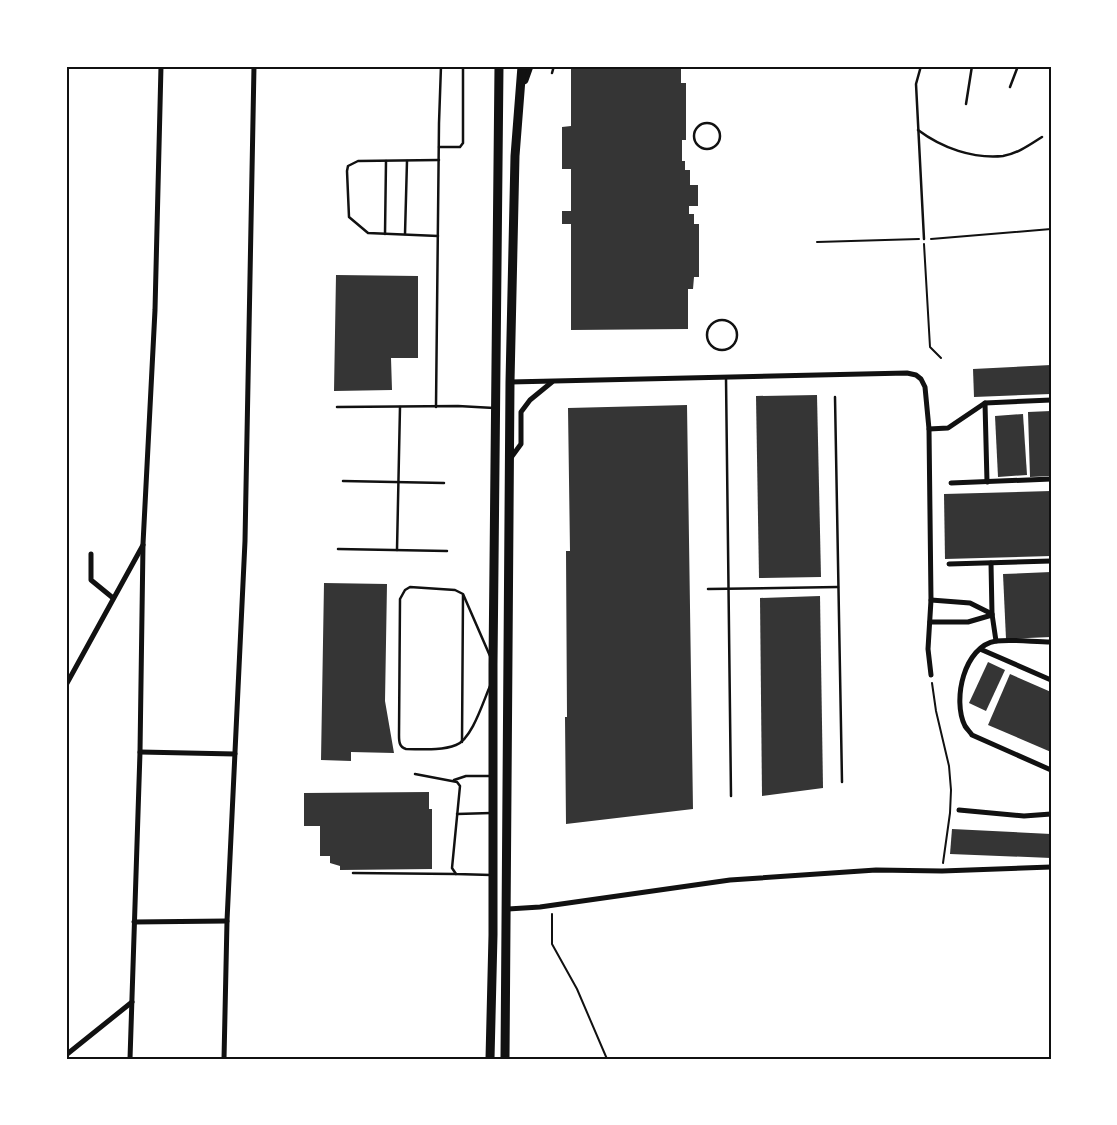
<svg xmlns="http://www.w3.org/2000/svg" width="1117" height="1125" viewBox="0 0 1117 1125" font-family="Spectral,serif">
  <rect width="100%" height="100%" fill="#fff"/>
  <!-- building -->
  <g fill="#353535">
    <polygon points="566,66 681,66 681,83 686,83 686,140 682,140 682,161 685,161 685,170 690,170 690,185 698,185 698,206 689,206 689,214 694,214 694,224 699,224 699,277 694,277 693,289 688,289 688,329 571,330 571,224 562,224 562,211 571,211 571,169 562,169 562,127 571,126 571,69 566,69"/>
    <polygon points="336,275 418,276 418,358 391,358 392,390 334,391"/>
    <polygon points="1051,365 1051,394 974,397 973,369"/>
    <polygon points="817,395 821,577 759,578 756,396"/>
    <polygon points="687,405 693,809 566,824 565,717 567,717 566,551 570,551 568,408"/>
    <polygon points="1051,411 1051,476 1030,477 1028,412"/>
    <polygon points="1023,414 1027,475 998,477 995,416"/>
    <polygon points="1051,491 1051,556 945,559 944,494"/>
    <polygon points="1051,572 1051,637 1006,639 1003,574"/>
    <polygon points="324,583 387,584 385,701 394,753 351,752 351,761 321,760"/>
    <polygon points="820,596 823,788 762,796 760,598"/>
    <polygon points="988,662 1005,670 986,711 969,703"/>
    <polygon points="1010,674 1051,692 1051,752 988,725"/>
    <polygon points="429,792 429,809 432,809 432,869 340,870 340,866 330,863 330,856 320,856 320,826 304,826 304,793"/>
    <polygon points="952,829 1051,834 1051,858 950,854"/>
  </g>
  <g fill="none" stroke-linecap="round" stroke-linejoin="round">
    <!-- path -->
    <g stroke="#111" stroke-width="2">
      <polyline points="931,239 1051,229"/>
      <polyline points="817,242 919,239"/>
      <polyline points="924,244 930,347 941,358"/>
      <polyline points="932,683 936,711 949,766 951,790 950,813 943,863"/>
      <polyline points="552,914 552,944 577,989 607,1059"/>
    </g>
    <!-- service -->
    <g stroke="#111" stroke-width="2.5">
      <polyline points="921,66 916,84 924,239"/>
      <polyline points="552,73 554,66"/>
      <polyline points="1010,87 1018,66"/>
      <polyline points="966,104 972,66"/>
      <circle cx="707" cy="136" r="13"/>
      <path d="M918,130C942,148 973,159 1003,156C1017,154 1031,144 1042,137"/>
      <polyline points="439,147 460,147 463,143 463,66"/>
      <polyline points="385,234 386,161"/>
      <polyline points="405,234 407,161"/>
      <polyline points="438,236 368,233 349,217 347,171 348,166 358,161 439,160"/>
      <circle cx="722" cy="335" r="15"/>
      <polyline points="726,378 731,796"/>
      <polyline points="835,397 842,782"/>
      <polyline points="337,407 458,406 494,408"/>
      <polyline points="436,407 439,123 441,66"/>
      <polyline points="343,481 444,483"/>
      <polyline points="338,549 447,551"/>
      <polyline points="397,550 400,407"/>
      <polyline points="708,589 838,587"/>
      <path d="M490,686C483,702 472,739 456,745C441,751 421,749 406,749C399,747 399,741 399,735L400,599L405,590L410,587L455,590L463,594L490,656"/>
      <polyline points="462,742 463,595"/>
      <polyline points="415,774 457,782 460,786 452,868 456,874 491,875"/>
      <polyline points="454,780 466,776 492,776"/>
      <polyline points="457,814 491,813"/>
      <polyline points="353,873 456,874"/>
    </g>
    <!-- minor -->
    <g stroke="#111" stroke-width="5">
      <polyline points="510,382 907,373 916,375 921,379 925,387 929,429 931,600 928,649 931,675"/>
      <polyline points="985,403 987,482"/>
      <polyline points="929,429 948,428 985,403 1051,400"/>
      <polyline points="510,459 521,444 521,412 530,400 552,382"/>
      <polyline points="951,483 1051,479"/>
      <polyline points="91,554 91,580 113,598"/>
      <polyline points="991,563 992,614 996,641"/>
      <polyline points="949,564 1051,561"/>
      <polyline points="931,600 970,603 992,614"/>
      <polyline points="930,622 968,622 992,615"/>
      <path d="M1051,642C1034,642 1013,639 996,641C964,646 952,700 965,726C967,729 970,732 972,735L1051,770"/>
      <polyline points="980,649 1051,680"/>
      <polyline points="66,685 143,545"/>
      <polyline points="140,752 235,754"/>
      <polyline points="959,810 1024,816 1051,814"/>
      <polyline points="506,909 540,907 730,880 876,870 942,871 1051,867"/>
      <polyline points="134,922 227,921"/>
      <polyline points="66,1055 132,1002"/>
      <polyline points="130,1059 140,752 143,544 155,310 161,66"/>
      <polyline points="224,1059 227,921 245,541 254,66"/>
    </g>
    <!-- trunk -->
    <g stroke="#111" stroke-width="9">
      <polyline points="524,80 529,66"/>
      <polyline points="490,1059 493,935 493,664 499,66"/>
      <polyline points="505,1059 510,382 515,156 522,66"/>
    </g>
  </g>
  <!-- border -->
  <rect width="1117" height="1125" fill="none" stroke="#ffffff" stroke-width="135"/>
  <rect x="68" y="68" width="982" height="990" fill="none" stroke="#111" stroke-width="2"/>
</svg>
